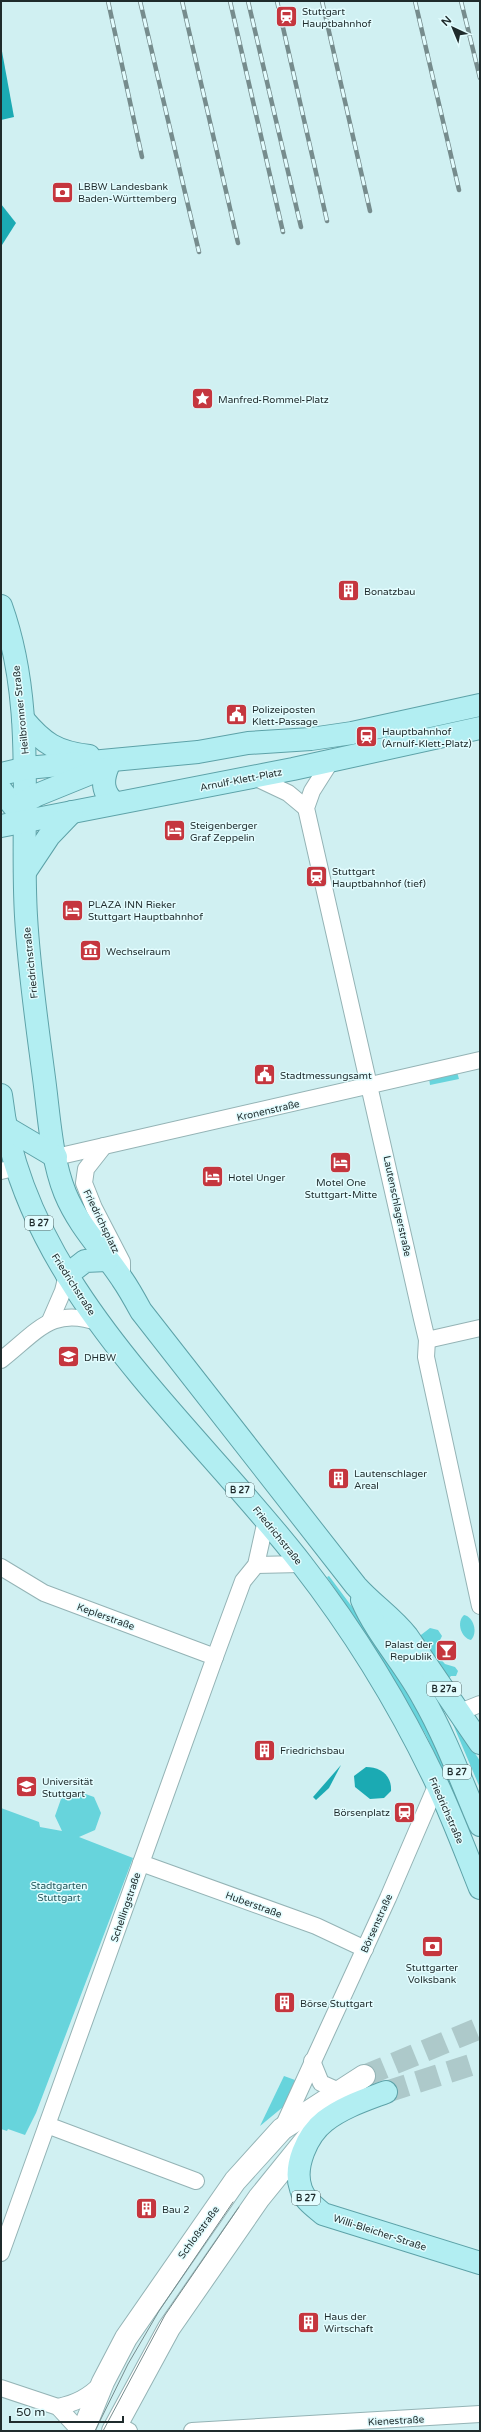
<svg xmlns="http://www.w3.org/2000/svg" width="481" height="2432" viewBox="0 0 481 2432" font-family="'Varela Round',sans-serif">
  <rect width="100%" height="100%" fill="#d0f0f2"/>
  <!-- green -->
  <g fill="#67d4dc">
    <polygon points="457,1072 459,1079 430,1085 429,1078"/>
    <polygon points="329,1576 397,1667 463,1800 458,1802 426,1735 374,1647 327,1577"/>
    <path d="M464,1615C474,1617 478,1633 471,1640C461,1638 456,1622 464,1615Z"/>
    <polygon points="430,1628 438,1630 442,1636 436,1648 436,1654 445,1664 455,1667 458,1671 456,1676 451,1676 449,1678 417,1638"/>
    <polygon points="447,1710 480,1761 480,1788"/>
    <polygon points="77,1791 94,1797 101,1813 95,1830 79,1837 133,1858 36,2113 25,2135 8,2129 7,2131 1,2129 1,1808 39,1822 40,1827 62,1831 55,1816 61,1799"/>
    <polygon points="284,2076 295,2080 289,2102 260,2126"/>
  </g>
  <!-- water -->
  <g fill="#1baab3">
    <polygon points="1,46 14,117 1,120"/>
    <polygon points="1,204 16,223 2,245 1,243"/>
    <polygon points="341,1765 329,1788 316,1800 313,1797"/>
    <path d="M366,1767C380,1767 392,1775 391,1791L384,1798L370,1799L355,1787L354,1776Z"/>
  </g>
  <g fill="none" stroke-linecap="round" stroke-linejoin="round">
    <!-- secondary-tunnel -->
    <polyline stroke="#adc9ca" stroke-width="22" stroke-dasharray="22 11" stroke-linecap="butt" points="364,2076 480,2028"/>
    <!-- primary-tunnel -->
    <polyline stroke="#adc9ca" stroke-width="22" stroke-dasharray="22 11" stroke-linecap="butt" points="386,2092 480,2062"/>
    <defs>
      <g id="minor">
        <polyline points="331,761 312,791 306,808 422,1319 427,1340 426,1357 480,1606"/>
        <polyline points="254,777 288,793 306,808"/>
        <polyline points="104,1146 86,1169 84,1183 94,1208 122,1262 122,1277"/>
        <polyline points="56,1157 480,1060"/>
        <polyline points="1,1171 18,1167"/>
        <polyline points="50,1321 63,1291 67,1275"/>
        <polyline points="427,1340 480,1328"/>
        <path d="M1,1360C36,1333 52,1305 99,1323"/>
        <polyline points="256,1565 301,1564"/>
        <polyline points="1,1567 44,1593 215,1657"/>
        <polyline points="460,1712 480,1704"/>
        <polyline points="141,1863 316,1926 365,1949"/>
        <polyline points="312,2061 321,2083 339,2091"/>
        <polyline points="47,2125 196,2181"/>
        <polyline points="282,2129 388,1898 437,1784"/>
        <polyline points="1,2253 215,1657 243,1581 256,1565 266,1520"/>
        <polyline points="1,2388 58,2407 80,2431"/>
        <path d="M58,2407C76,2403 88,2397 101,2384"/>
        <polyline points="116,2425 129,2431"/>
        <polyline points="192,2431 480,2414"/>
      </g>
      <g id="secondary">
        <polyline points="83,2431 103,2382 126,2338 235,2181 282,2129 364,2076"/>
        <polyline points="113,2431 169,2328 259,2198 310,2135"/>
      </g>
      <g id="primary">
        <path d="M1,606C37,706 20,813 26,916C29,970 37,1024 44,1078C49,1115 51,1158 65,1193C79,1227 103,1250 122,1279C129,1289 135,1300 141,1311L356,1586C372,1604 392,1617 407,1636L480,1743"/>
        <path d="M23,719C43,743 56,752 89,756"/>
        <path d="M108,766C102,780 102,793 115,803"/>
        <polyline points="1,774 27,768 198,752 248,743 311,739 352,733 480,705"/>
        <polyline points="1,790 23,818"/>
        <polyline points="16,807 37,795 101,769"/>
        <polyline points="1,826 293,769 480,728"/>
        <polyline points="25,872 49,836 72,812"/>
        <path d="M1,1095C22,1285 190,1420 301,1563C354,1631 400,1706 437,1784C453,1818 466,1853 480,1888"/>
        <polyline points="7,1128 56,1157"/>
        <polyline points="67,1275 85,1261 107,1260"/>
        <path d="M362,1600C377,1635 405,1664 423,1698C446,1738 462,1783 480,1825"/>
        <path d="M386,2092C365,2100 343,2107 325,2121C307,2135 293,2167 301,2189C304,2200 315,2207 323,2214L480,2263"/>
      </g>
    </defs>
    <!-- minor casing -->
    <use href="#minor" stroke="#94b3b5" stroke-width="18"/>
    <!-- secondary casing -->
    <use href="#secondary" stroke="#94b3b5" stroke-width="24"/>
    <!-- primary casing -->
    <use href="#primary" stroke="#5da2a8" stroke-width="24"/>
    <!-- minor -->
    <use href="#minor" stroke="#fff" stroke-width="16"/>
    <!-- secondary -->
    <use href="#secondary" stroke="#fff" stroke-width="22"/>
    <!-- primary -->
    <use href="#primary" stroke="#b2eef2" stroke-width="22"/>
    <!-- tram -->
    <g stroke="#768c8d" stroke-width="1">
      <polyline points="95,2431 128,2364 159,2311 233,2202"/>
      <polyline points="103,2431 165,2315 239,2207"/>
    </g>
    <defs>
      <g id="rail">
        <polyline points="108,1 142,157"/>
        <polyline points="140,1 199,252"/>
        <polyline points="182,1 238,243"/>
        <polyline points="230,1 283,232"/>
        <polyline points="248,1 301,227"/>
        <polyline points="277,1 327,221"/>
        <polyline points="322,1 370,211"/>
        <polyline points="415,1 459,190"/>
        <polyline points="461,1 480,78"/>
      </g>
    </defs>
    <!-- rail casing -->
    <use href="#rail" stroke="#768c8d" stroke-width="4.5"/>
    <!-- rail -->
    <use href="#rail" stroke="#e2fcfe" stroke-width="3" stroke-dasharray="9" stroke-linecap="butt"/>
  </g>
  <!-- icons -->
  <defs>
    <symbol id="station-square" viewBox="-11 -11 22 22"><rect x="-9" y="-9" width="18" height="18" rx="4" fill="#c5363e" stroke="#e2fcfe"/><path d="M-3-6H3Q5-6 5-4V2Q5 4 3 4L4.5 6H3L1.5 4h-3L-3 6H-4.5L-3 4Q-5 4-5 2V-4Q-5-6-3-6ZM-3.5-4v3h7v-3ZM-3.5 1v1.5H-2V1ZM2 1v1.5H3.5V1Z" fill="#fff"/></symbol>
    <symbol id="bank-square" viewBox="-11 -11 22 22"><rect x="-9" y="-9" width="18" height="18" rx="4" fill="#c5363e" stroke="#e2fcfe"/><path d="M-6-4H6V4H-6ZM0-2.3a2.3 2.3 0 1 0 0 4.6a2.3 2.3 0 1 0 0-4.6Z" fill="#fff"/></symbol>
    <symbol id="sight-square" viewBox="-11 -11 22 22"><rect x="-9" y="-9" width="18" height="18" rx="4" fill="#c5363e" stroke="#e2fcfe"/><path d="M0-6L1.8-2.2L6-1.7L2.9 1.2L3.7 5.4L0 3.3L-3.7 5.4L-2.9 1.2L-6-1.7L-1.8-2.2Z" fill="#fff"/></symbol>
    <symbol id="building-square" viewBox="-11 -11 22 22"><rect x="-9" y="-9" width="18" height="18" rx="4" fill="#c5363e" stroke="#e2fcfe"/><path d="M-4-6H4V6H1V3H-1V6H-4ZM-2.5-4.3h1.7v1.8h-1.7ZM.8-4.3h1.7v1.8H.8ZM-2.5-1h1.7V.8h-1.7ZM.8-1h1.7V.8H.8Z" fill="#fff"/></symbol>
    <symbol id="civic-square" viewBox="-11 -11 22 22"><rect x="-9" y="-9" width="18" height="18" rx="4" fill="#c5363e" stroke="#e2fcfe"/><path d="M-.6-6.5H3V-4.5H.6V-3L4-1V1h2V6H-6V1h2V-1L-.6-3ZM-1.2 2.5V6h2.4V2.5Z" fill="#fff"/></symbol>
    <symbol id="hotel-square" viewBox="-11 -11 22 22"><rect x="-9" y="-9" width="18" height="18" rx="4" fill="#c5363e" stroke="#e2fcfe"/><path d="M-6-4.5h1.5V1H6V5H4.5V3h-9V5H-6ZM-4 0a1.8 1.8 0 1 1 3.6 0ZM.5 0V-2.5h3Q6-2.5 6 0Z" fill="#fff"/></symbol>
    <symbol id="museum-square" viewBox="-11 -11 22 22"><rect x="-9" y="-9" width="18" height="18" rx="4" fill="#c5363e" stroke="#e2fcfe"/><path d="M0-6L6-3V-2H-6V-3ZM-5-1h2V3h-2ZM-1-1h2V3h-2ZM3-1h2V3H3ZM-6 4H6V6H-6Z" fill="#fff"/></symbol>
    <symbol id="university-square" viewBox="-11 -11 22 22"><rect x="-9" y="-9" width="18" height="18" rx="4" fill="#c5363e" stroke="#e2fcfe"/><path d="M0-5L7-2L0 1L-7-2ZM-4 1L0 2.5L4 1V4Q0 6-4 4Z" fill="#fff"/></symbol>
    <symbol id="bar-square" viewBox="-11 -11 22 22"><rect x="-9" y="-9" width="18" height="18" rx="4" fill="#c5363e" stroke="#e2fcfe"/><path d="M-6-5H6L.8 .8V4.5H3.5V6h-7V4.5H-.8V.8Z" fill="#fff"/></symbol>
  </defs>
  <g fill-rule="evenodd">
    <use href="#station-square" x="274" y="4" width="25" height="25"/>
    <use href="#bank-square" x="50" y="180" width="25" height="25"/>
    <use href="#sight-square" x="190" y="386" width="25" height="25"/>
    <use href="#building-square" x="336" y="578" width="25" height="25"/>
    <use href="#civic-square" x="224" y="702" width="25" height="25"/>
    <use href="#station-square" x="354" y="724" width="25" height="25"/>
    <use href="#hotel-square" x="162" y="818" width="25" height="25"/>
    <use href="#station-square" x="304" y="864" width="25" height="25"/>
    <use href="#hotel-square" x="60" y="898" width="25" height="25"/>
    <use href="#museum-square" x="78" y="938" width="25" height="25"/>
    <use href="#civic-square" x="252" y="1062" width="25" height="25"/>
    <use href="#hotel-square" x="328" y="1150" width="25" height="25"/>
    <use href="#hotel-square" x="200" y="1164" width="25" height="25"/>
    <use href="#university-square" x="56" y="1344" width="25" height="25"/>
    <use href="#building-square" x="326" y="1466" width="25" height="25"/>
    <use href="#bar-square" x="434" y="1638" width="25" height="25"/>
    <use href="#building-square" x="252" y="1738" width="25" height="25"/>
    <use href="#university-square" x="14" y="1774" width="25" height="25"/>
    <use href="#station-square" x="392" y="1800" width="25" height="25"/>
    <use href="#bank-square" x="420" y="1934" width="25" height="25"/>
    <use href="#building-square" x="272" y="1990" width="25" height="25"/>
    <use href="#building-square" x="134" y="2196" width="25" height="25"/>
    <use href="#building-square" x="296" y="2310" width="25" height="25"/>
  </g>
  <g text-anchor="middle" stroke-width="3" stroke-linejoin="round" paint-order="stroke">
    <!-- shield labels -->
    <g fill="#e2fcfe" stroke="#5a6a6b" stroke-width="1">
      <rect x="25" y="1216" width="28" height="14" rx="3"/>
      <rect x="226" y="1483" width="28" height="14" rx="3"/>
      <rect x="427" y="1682" width="34" height="14" rx="3"/>
      <rect x="443" y="1765" width="28" height="14" rx="3"/>
      <rect x="292" y="2191" width="28" height="14" rx="3"/>
    </g>
    <g font-size="9" font-weight="bold" fill="#1f2b2c">
      <text x="39" y="1226">B 27</text>
      <text x="240" y="1493">B 27</text>
      <text x="444" y="1692">B 27a</text>
      <text x="457" y="1775">B 27</text>
      <text x="306" y="2201">B 27</text>
    </g>
    <!-- poi labels -->
    <g font-size="10" fill="#1f2b2c" stroke="#e2fcfe" text-anchor="start">
      <text x="302" y="15">Stuttgart<tspan x="302" dy="12">Hauptbahnhof</tspan></text>
      <text x="78" y="190">LBBW Landesbank<tspan x="78" dy="12">Baden-Württemberg</tspan></text>
      <text x="218" y="403">Manfred-Rommel-Platz</text>
      <text x="364" y="595">Bonatzbau</text>
      <text x="252" y="713">Polizeiposten<tspan x="252" dy="12">Klett-Passage</tspan></text>
      <text x="382" y="735">Hauptbahnhof<tspan x="382" dy="12">(Arnulf-Klett-Platz)</tspan></text>
      <text x="190" y="829">Steigenberger<tspan x="190" dy="12">Graf Zeppelin</tspan></text>
      <text x="332" y="875">Stuttgart<tspan x="332" dy="12">Hauptbahnhof (tief)</tspan></text>
      <text x="88" y="908">PLAZA INN Rieker<tspan x="88" dy="12">Stuttgart Hauptbahnhof</tspan></text>
      <text x="106" y="955">Wechselraum</text>
      <text x="280" y="1079">Stadtmessungsamt</text>
      <text x="228" y="1181">Hotel Unger</text>
      <text x="341" y="1186" text-anchor="middle">Motel One<tspan x="341" dy="12">Stuttgart-Mitte</tspan></text>
      <text x="84" y="1361">DHBW</text>
      <text x="354" y="1477">Lautenschlager<tspan x="354" dy="12">Areal</tspan></text>
      <text x="432" y="1648" text-anchor="end">Palast der<tspan x="432" dy="12">Republik</tspan></text>
      <text x="280" y="1754">Friedrichsbau</text>
      <text x="42" y="1785">Universität<tspan x="42" dy="12">Stuttgart</tspan></text>
      <text x="390" y="1816" text-anchor="end">Börsenplatz</text>
      <text x="432" y="1971" text-anchor="middle">Stuttgarter<tspan x="432" dy="12">Volksbank</tspan></text>
      <text x="300" y="2007">Börse Stuttgart</text>
      <text x="162" y="2213">Bau 2</text>
      <text x="324" y="2320">Haus der<tspan x="324" dy="12">Wirtschaft</tspan></text>
    </g>
    <!-- street labels -->
    <g font-size="10" fill="#1f2b2c" stroke="#e2fcfe">
      <text transform="translate(20 710) rotate(-96)" y="4">Heilbronner Straße</text>
      <text transform="translate(241 779) rotate(-11)" y="4">Arnulf-Klett-Platz</text>
      <text transform="translate(30 963) rotate(-96)" y="4">Friedrichstraße</text>
      <text transform="translate(268 1110) rotate(-13)" y="4">Kronenstraße</text>
      <text transform="translate(398 1206) rotate(78)" y="4">Lautenschlagerstraße</text>
      <text transform="translate(102 1221) rotate(64)" y="4">Friedrichsplatz</text>
      <text transform="translate(74 1284) rotate(57)" y="4">Friedrichstraße</text>
      <text transform="translate(278 1535) rotate(51)" y="4">Friedrichstraße</text>
      <text transform="translate(106 1616) rotate(20)" y="4">Keplerstraße</text>
      <text transform="translate(447 1810) rotate(66)" y="4">Friedrichstraße</text>
      <text transform="translate(254 1904) rotate(20)" y="4">Huberstraße</text>
      <text transform="translate(125 1907) rotate(-71)" y="4">Schellingstraße</text>
      <text transform="translate(376 1923) rotate(-66)" y="4">Börsenstraße</text>
      <text transform="translate(198 2232) rotate(-54)" y="4">Schloßstraße</text>
      <text transform="translate(380 2232) rotate(18)" y="4">Willi-Bleicher-Straße</text>
      <text transform="translate(396 2420) rotate(-3)" y="4">Kienestraße</text>
    </g>
    <!-- park labels -->
    <g font-size="10" fill="#255a5e" stroke="#e2fcfe">
      <text x="59" y="1889">Stadtgarten<tspan x="59" dy="12">Stuttgart</tspan></text>
    </g>
  </g>
  <!-- border -->
  <rect width="481" height="2432" fill="none" stroke="#1f2b2c" stroke-width="4"/>
  <!-- north arrow -->
  <g transform="translate(453 28) rotate(316)" stroke="#e2fcfe" stroke-width="3" paint-order="stroke">
  <path d="M0-3L7 15L0 10L-7 15Z" fill="#1f2b2c"/>
  <text y="-6" font-size="11" font-weight="bold" text-anchor="middle" fill="#1f2b2c">N</text>
  </g>
  <!-- scale -->
  <path d="M10 2416v6h113v-6" fill="none" stroke="#1f2b2c" stroke-width="2"/>
  <text x="16" y="2416" font-size="12" fill="#1f2b2c" stroke="#e2fcfe" stroke-width="3" paint-order="stroke">50 m</text>
</svg>
